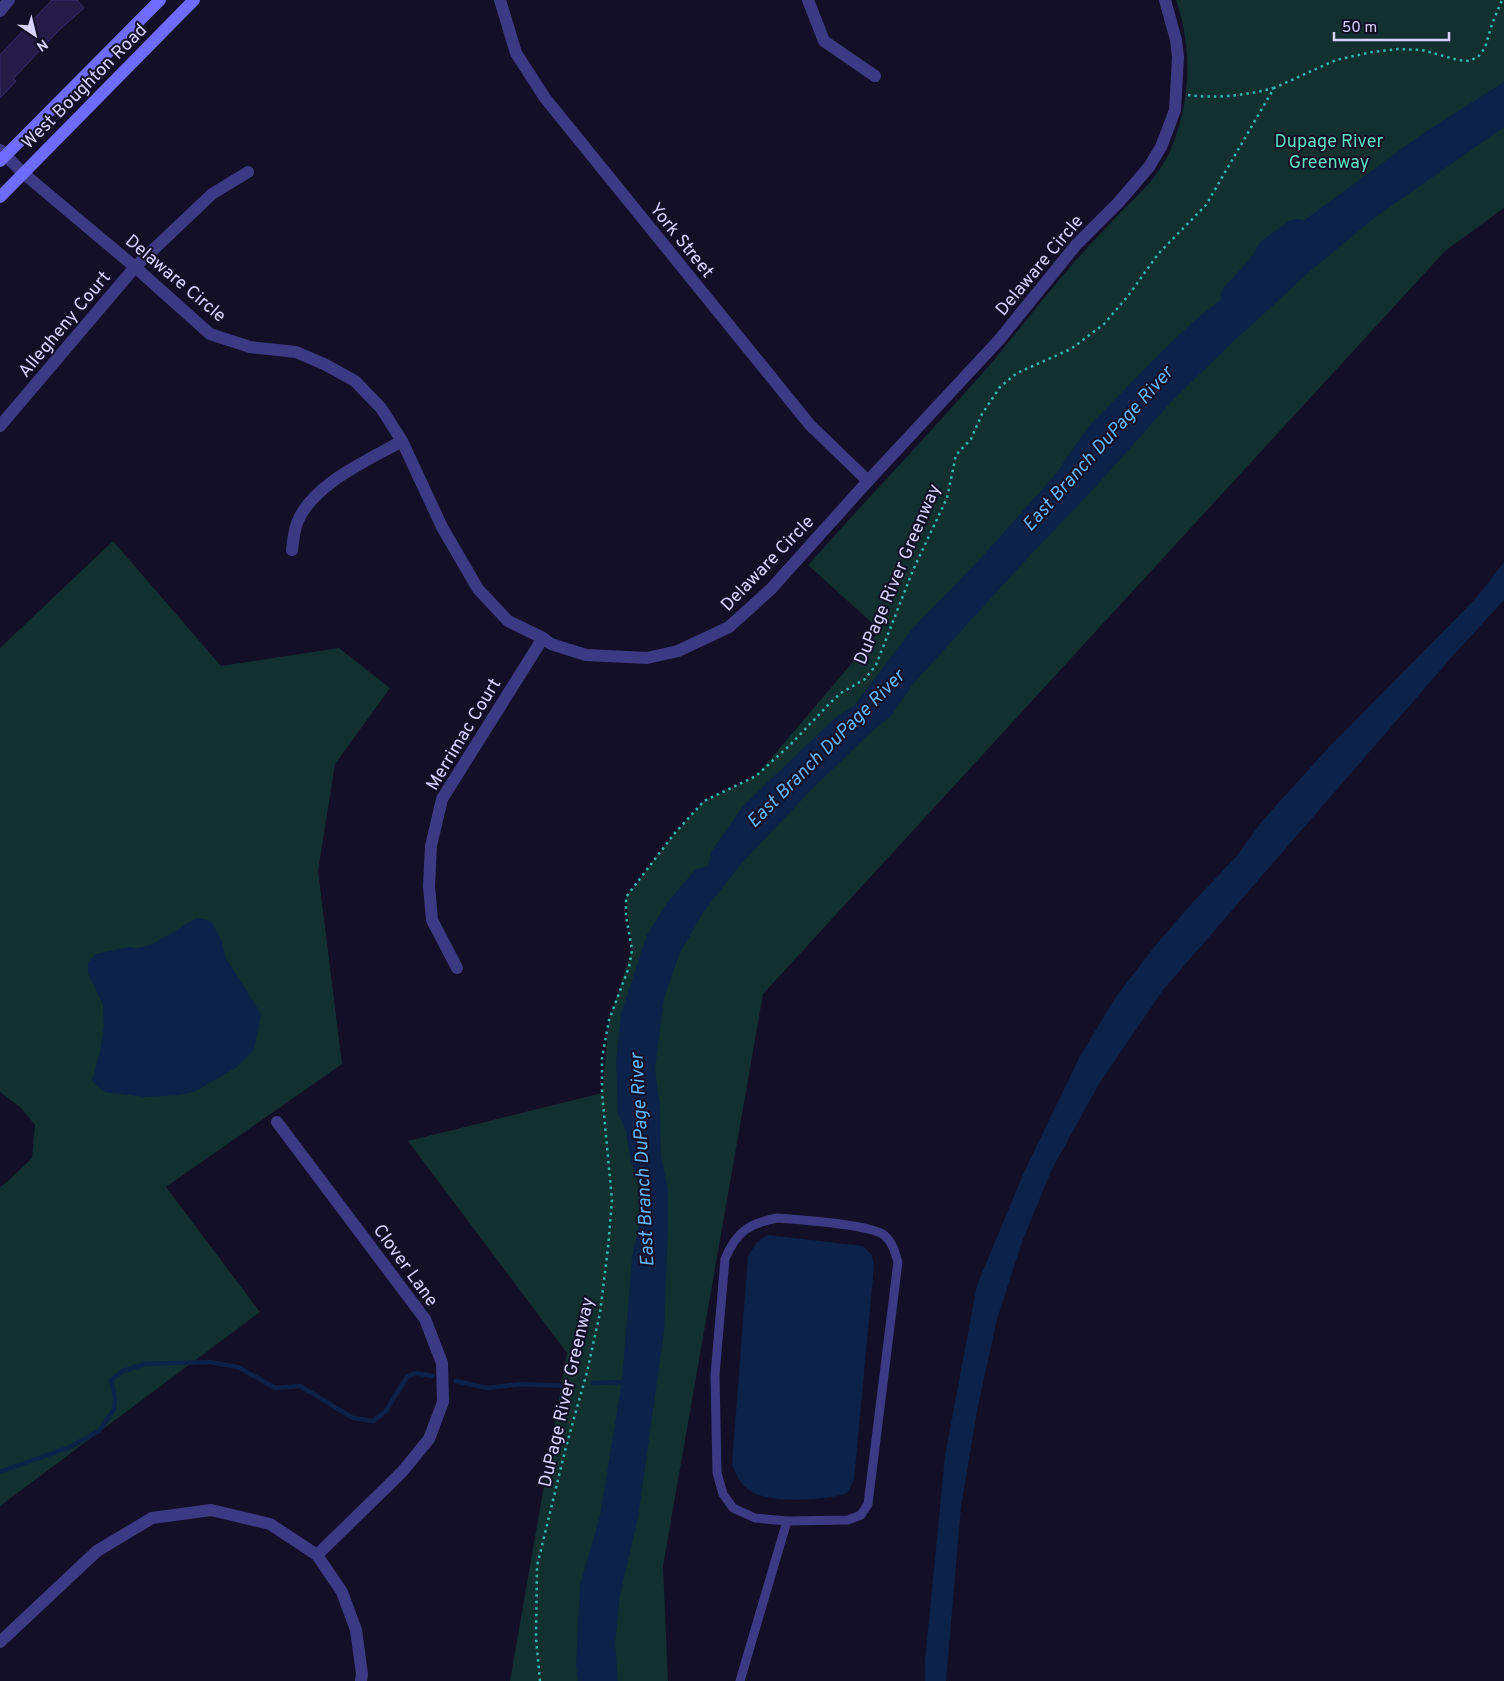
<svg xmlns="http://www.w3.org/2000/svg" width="1504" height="1681" viewBox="0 0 1504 1681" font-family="Overpass,sans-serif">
  <rect width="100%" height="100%" fill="#130f26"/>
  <!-- green -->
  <g fill="#12302f">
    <path d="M1176,0H1504V208L1445,251L763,994L663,1566L668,1681H510L567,1353L408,1141L602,1093L609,1020L632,950L626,897L674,834L704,801L756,776L880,630L808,565C867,499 929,434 988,367C1018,332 1046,294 1077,259C1091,243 1106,228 1121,212C1140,193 1159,176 1170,151C1191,101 1193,51 1176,0Z"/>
    <polygon points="113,541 221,666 339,648 390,688 335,764 318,871 342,1064 166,1187 260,1312 0,1506 0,1187 7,1182 32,1158 35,1125 21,1108 0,1092 0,648"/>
  </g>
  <!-- water -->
  <g fill="#0c2248">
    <polygon points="1504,82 1504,127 1377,216 1310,271 1233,342 1172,401 1090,493 1032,553 913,684 891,716 870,733 811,790 741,864 704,911 679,955 664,998 655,1069 660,1106 661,1156 668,1189 668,1226 664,1331 638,1518 620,1595 615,1643 618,1681 578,1681 576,1665 580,1585 600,1516 622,1381 632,1258 645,1196 631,1162 626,1131 618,1113 616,1062 621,1014 646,937 666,904 696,869 708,867 711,852 743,806 837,716 854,706 913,628 979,560 1055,475 1088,427 1162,351 1195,320 1261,268 1272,250 1306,219 1422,134"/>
    <polygon points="1504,562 1504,600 1450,659 1163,990 1099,1084 1052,1169 1022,1242 997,1319 977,1411 961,1507 946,1681 925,1681 925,1660 945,1456 977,1285 1025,1170 1080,1056 1115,998 1155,946 1192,903 1236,857 1263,820 1330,746 1477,597"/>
    <polygon points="197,918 211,921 221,939 226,958 261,1014 254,1050 237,1067 194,1092 179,1095 146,1097 104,1092 92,1081 100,1052 104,1025 103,1005 88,973 88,962 96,954 129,947 136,948 151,945"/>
    <path d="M768,1235L863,1246L872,1255L874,1266L854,1480L847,1493C826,1501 771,1503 752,1492C741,1486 736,1476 732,1464L748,1256L757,1242Z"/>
  </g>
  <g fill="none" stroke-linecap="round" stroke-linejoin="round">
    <!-- stream -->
    <g stroke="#0c2248" stroke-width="4.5">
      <polyline points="456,1381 487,1388 522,1384 568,1386"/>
      <polyline points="593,1383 626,1382"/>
      <polyline points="0,1472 70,1447 99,1431 114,1409 115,1397 111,1380 121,1372 144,1364 209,1362 238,1367 275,1388 300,1386 353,1418 373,1421 386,1411 407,1377 415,1373 432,1376"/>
    </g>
    <!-- river -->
    <polyline stroke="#0c2248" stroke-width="28" points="1235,296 1261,268 1272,250 1297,233"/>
  </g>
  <!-- building -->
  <polygon fill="#241b47" stroke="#3b2d73" points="52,0 77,0 84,8 58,31 13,79 16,81 0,98 0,55"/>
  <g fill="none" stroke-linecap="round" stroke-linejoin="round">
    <!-- path -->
    <g stroke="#2fb8b0" stroke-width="2.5" stroke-dasharray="2.5 4" stroke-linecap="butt">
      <path d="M1188,95C1216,99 1247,95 1274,88"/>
      <polyline points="540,1681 536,1638 537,1566 566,1447 587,1372 600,1313 608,1248 612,1200 602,1093 602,1058 609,1020 629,967 632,950 626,916 626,897 674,834 704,801 756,776 790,745 831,702 841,693 865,679 876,665 913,570 947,498 956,455 971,439 982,414 1000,387 1017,373 1071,349 1104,324 1128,296 1158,254 1206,205 1274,88 1336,60 1372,52 1398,49 1422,50 1458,60 1469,61 1478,57 1485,48 1492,24 1502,0"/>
    </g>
    <!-- lane -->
    <g stroke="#3d3a85" stroke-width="9">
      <path d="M778,1218C799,1220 870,1224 884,1235C893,1242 895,1253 898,1262L868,1504L861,1515L848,1520L787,1521L755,1518L733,1508L723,1494L717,1473L715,1375L725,1259C736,1232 749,1223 778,1218Z"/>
      <polyline points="740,1681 787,1521"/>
    </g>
    <!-- street -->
    <g stroke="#3d3a85" stroke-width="12">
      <polyline points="500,0 516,53 545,98 810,425 868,481"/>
      <polyline points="808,0 824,41 875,76"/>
      <polyline points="0,11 9,0"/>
      <polyline points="0,150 23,173 135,267 210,334 250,347 296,352 324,364 355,381 381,408 402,441 442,527 478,589 508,621 543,638 551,644 586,655 647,658 678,651 729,627 771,589 868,481 999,340 1076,245 1118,203 1149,167 1161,147 1168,129 1175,110 1176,93 1178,57 1176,40 1165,0"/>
      <polyline points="0,426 135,267 212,194 248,172"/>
      <path d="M292,550C293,541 294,531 297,523C312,484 367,461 402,441"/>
      <polyline points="457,968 432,920 429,886 431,846 442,799 543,638"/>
      <polyline points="277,1122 425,1319 442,1363 443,1402 429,1439 402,1472 317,1555"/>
      <polyline points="0,1642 97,1551 152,1518 211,1510 270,1524 317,1555 342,1592 356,1630 362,1674 361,1681"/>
    </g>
    <!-- secondary -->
    <g stroke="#6f6bff" stroke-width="12">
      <polyline points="0,161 160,0"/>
      <polyline points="0,197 194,0"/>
    </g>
  </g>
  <g text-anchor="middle" stroke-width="4" stroke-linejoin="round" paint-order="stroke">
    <!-- street labels -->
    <g font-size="18" fill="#d9d4ff" stroke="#130f26">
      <text transform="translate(84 86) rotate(-45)" y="6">West Boughton Road</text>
      <text transform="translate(682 240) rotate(51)" y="6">York Street</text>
      <text transform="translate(1039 265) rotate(-50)" y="6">Delaware Circle</text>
      <text transform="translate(176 278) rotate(40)" y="6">Delaware Circle</text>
      <text transform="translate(64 324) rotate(-50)" y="6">Allegheny Court</text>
      <text transform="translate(767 563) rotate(-46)" y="6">Delaware Circle</text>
      <text transform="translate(897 574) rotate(-67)" y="6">DuPage River Greenway</text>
      <text transform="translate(463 734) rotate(-59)" y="6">Merrimac Court</text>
      <text transform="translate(406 1265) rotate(54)" y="6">Clover Lane</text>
      <text transform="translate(566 1392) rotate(-77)" y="6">DuPage River Greenway</text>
    </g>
    <!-- park labels -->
    <g font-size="18" fill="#5fe0c0" stroke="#130f26">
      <text x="1329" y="147">Dupage River<tspan x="1329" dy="21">Greenway</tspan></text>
    </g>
    <!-- water labels -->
    <g font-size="19" font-style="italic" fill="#62b6ff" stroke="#130f26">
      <text transform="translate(1097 448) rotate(-48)" y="7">East Branch DuPage River</text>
      <text transform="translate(825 748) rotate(-45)" y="7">East Branch DuPage River</text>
      <text transform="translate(641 1160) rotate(-93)" y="7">East Branch DuPage River</text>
    </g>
  </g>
  <!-- north arrow -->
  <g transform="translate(35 35) rotate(145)" stroke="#130f26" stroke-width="4" paint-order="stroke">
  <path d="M0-4L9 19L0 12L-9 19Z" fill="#d9d4ff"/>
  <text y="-8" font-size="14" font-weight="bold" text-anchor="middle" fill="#d9d4ff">N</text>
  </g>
  <!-- scale -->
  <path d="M1334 32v8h115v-8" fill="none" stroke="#d9d4ff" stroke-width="2.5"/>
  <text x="1342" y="32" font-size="15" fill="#d9d4ff" stroke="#130f26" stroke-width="4" paint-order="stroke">50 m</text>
</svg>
